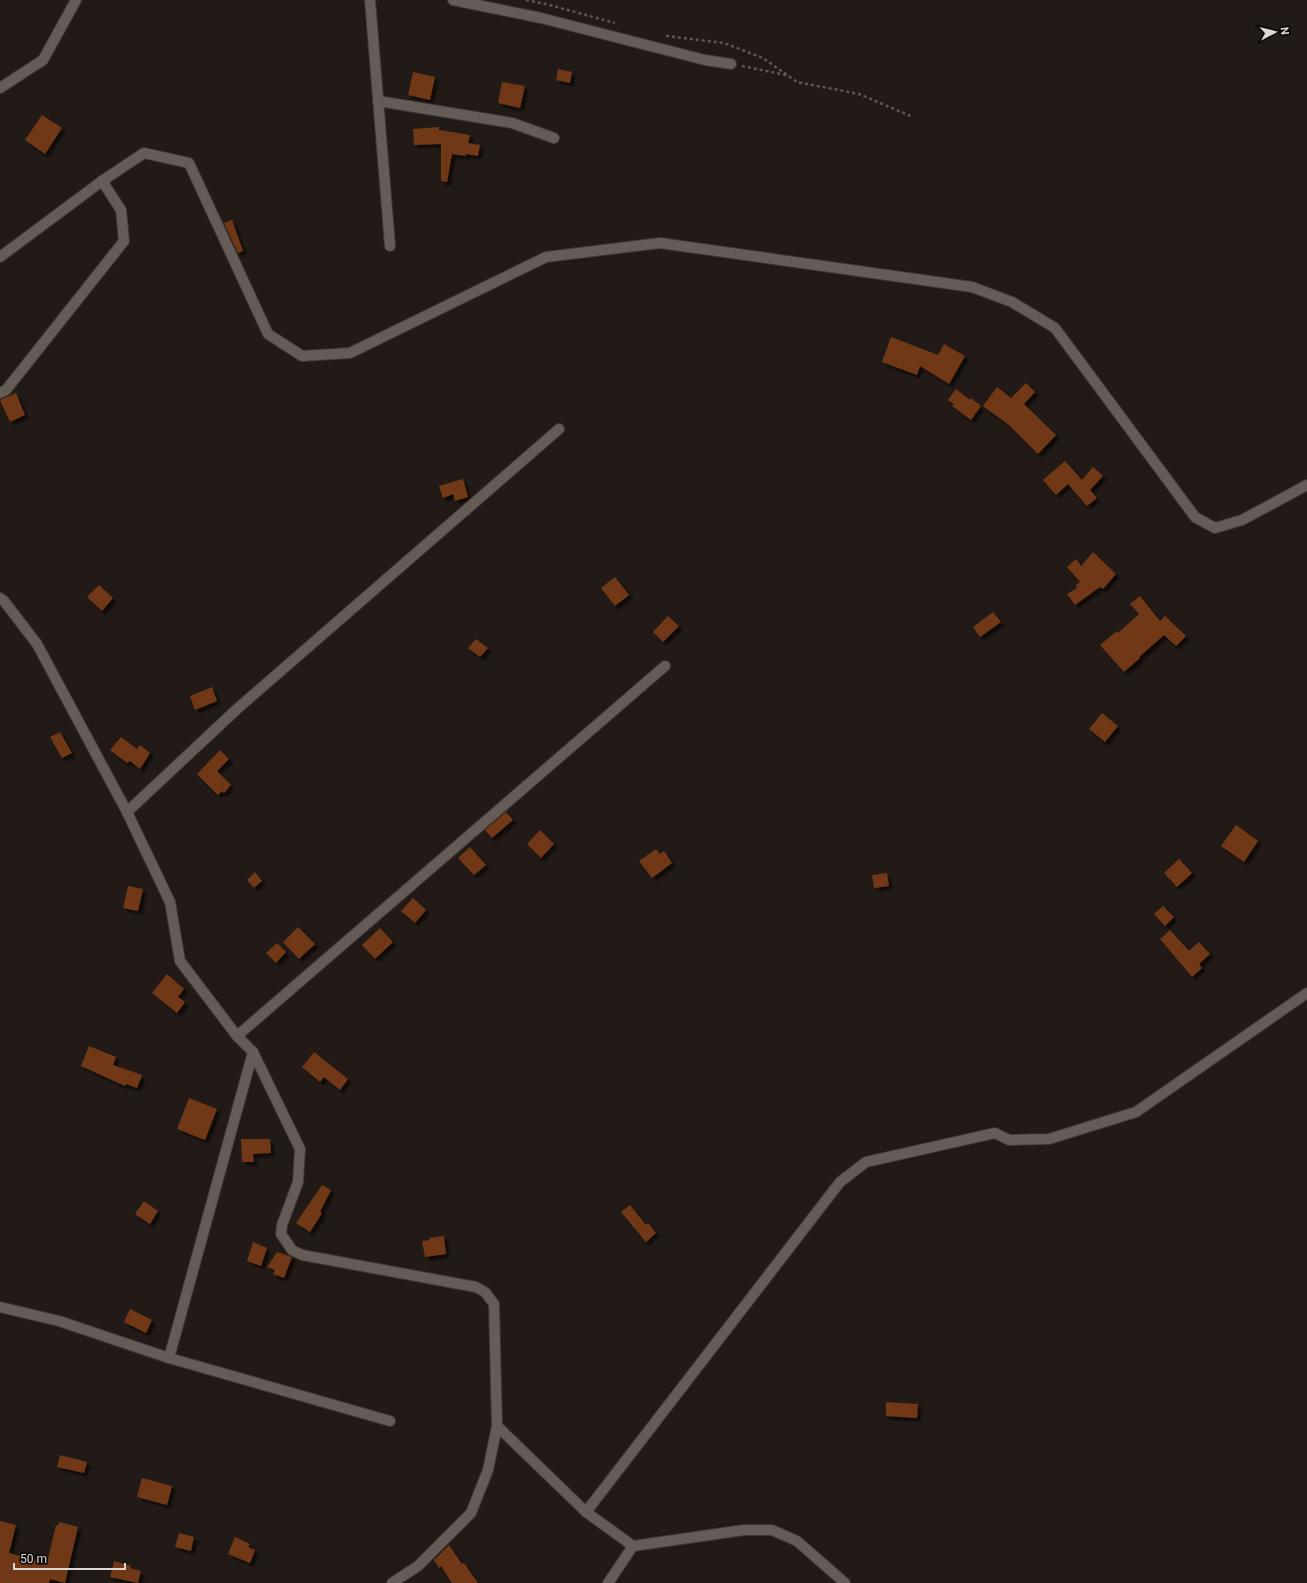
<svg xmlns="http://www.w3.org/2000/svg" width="1307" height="1583" viewBox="0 0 1307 1583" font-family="Roboto,sans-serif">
  <defs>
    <filter id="shadow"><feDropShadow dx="3.5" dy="3.5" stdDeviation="1" flood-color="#0009"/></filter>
  </defs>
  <rect width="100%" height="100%" fill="#221a16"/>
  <!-- building -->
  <g fill="#703916" filter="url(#shadow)">
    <polygon points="558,69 572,72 570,83 556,80"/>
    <polygon points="413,72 435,77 430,100 408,95"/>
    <polygon points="502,82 525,86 520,108 498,103"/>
    <polygon points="42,115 62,128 45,154 25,140"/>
    <polygon points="439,127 439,130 470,135 468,143 480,145 478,156 466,154 466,156 452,154 447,182 441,181 441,144 414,145 413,129"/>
    <polygon points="232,220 243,251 238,253 224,223"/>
    <polygon points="891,337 938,355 944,344 965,356 949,384 920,366 917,375 882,362"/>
    <polygon points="1026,383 1035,392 1024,404 1056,435 1038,454 1009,425 983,406 997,387 1011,398"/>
    <polygon points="956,389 970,400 971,398 981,406 971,420 952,406 954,404 948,400"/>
    <polygon points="16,393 25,415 10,422 0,400"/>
    <polygon points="1065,461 1082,480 1093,467 1103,476 1090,490 1097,498 1087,506 1068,484 1056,495 1043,480"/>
    <polygon points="463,479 468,497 455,501 453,494 443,498 439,486"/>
    <polygon points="1093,552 1116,574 1103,589 1100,587 1075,605 1067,594 1077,588 1076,585 1080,582 1067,567 1076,559 1081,566"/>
    <polygon points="615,577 629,595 615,606 601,588"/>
    <polygon points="99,585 113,598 102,611 87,597"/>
    <polygon points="1140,596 1160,621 1165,616 1186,636 1176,646 1164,635 1139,657 1140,658 1124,672 1100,645 1117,631 1118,633 1139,614 1130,604"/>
    <polygon points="993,612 1001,622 980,637 973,627"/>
    <polygon points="668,616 679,626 663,642 653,632"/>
    <polygon points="476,639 488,648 480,657 468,648"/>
    <polygon points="212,687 217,701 195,710 190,696"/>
    <polygon points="1102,713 1118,726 1105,742 1089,729"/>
    <polygon points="60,732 72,753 62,758 50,737"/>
    <polygon points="121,737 137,749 140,745 150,753 140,769 130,761 127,763 110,750"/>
    <polygon points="220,750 229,759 217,771 231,785 224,793 222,791 218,795 197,774"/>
    <polygon points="506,812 513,820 492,838 485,830"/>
    <polygon points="1236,825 1258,841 1244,862 1221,846"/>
    <polygon points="540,830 554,844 541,858 527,844"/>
    <polygon points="470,847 486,865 474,875 458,858"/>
    <polygon points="656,849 660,854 664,851 672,863 652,878 639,861"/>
    <polygon points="1179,859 1192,873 1177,887 1164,873"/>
    <polygon points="255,872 262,881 254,888 247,880"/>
    <polygon points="887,873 889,886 874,888 872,875"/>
    <polygon points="128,886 143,889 138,911 123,908"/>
    <polygon points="413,898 426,910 415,923 401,911"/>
    <polygon points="1163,906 1174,917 1165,926 1154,914"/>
    <polygon points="298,927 315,944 299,959 283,942"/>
    <polygon points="380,928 393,942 375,959 362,945"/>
    <polygon points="1170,930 1189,951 1199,942 1210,954 1199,964 1202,968 1192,977 1160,939"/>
    <polygon points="277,943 286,952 276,963 266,953"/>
    <polygon points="167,974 184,989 178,997 185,1002 177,1013 152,993"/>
    <polygon points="89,1046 116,1057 113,1065 142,1075 137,1088 126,1084 125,1086 81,1066"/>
    <polygon points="314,1052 348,1079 340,1090 324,1077 320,1082 302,1067"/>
    <polygon points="189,1098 217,1109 205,1140 177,1129"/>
    <polygon points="241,1139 270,1139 271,1153 253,1154 254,1162 242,1162"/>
    <polygon points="322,1185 331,1190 320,1212 322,1213 310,1232 296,1223"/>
    <polygon points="144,1201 158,1211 150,1224 135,1214"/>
    <polygon points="630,1205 646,1225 648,1223 656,1233 646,1242 621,1212"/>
    <polygon points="444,1236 446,1254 425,1257 422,1241 430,1240 429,1238"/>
    <polygon points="253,1242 267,1248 261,1266 247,1261"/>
    <polygon points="277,1252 292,1257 284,1278 273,1274 275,1270 267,1267"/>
    <polygon points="130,1309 152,1320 146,1333 124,1322"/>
    <polygon points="886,1402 918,1404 917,1418 886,1416"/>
    <polygon points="60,1455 87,1462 84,1473 57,1467"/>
    <polygon points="142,1478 172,1486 167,1505 137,1497"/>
    <polygon points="0,1521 16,1525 9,1553 47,1563 56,1525 58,1526 59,1522 78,1527 65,1583 50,1579 49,1583 0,1583"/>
    <polygon points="179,1533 194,1537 191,1551 175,1547"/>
    <polygon points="235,1537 250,1544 248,1547 255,1550 250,1563 228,1554"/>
    <polygon points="449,1545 462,1564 464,1563 478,1583 452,1583 441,1566 439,1568 434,1560"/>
    <polygon points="114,1561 131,1566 130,1568 141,1571 138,1583 110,1577"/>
  </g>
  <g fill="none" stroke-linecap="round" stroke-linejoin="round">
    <defs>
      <g id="minor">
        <polyline points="370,0 390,246"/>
        <polyline points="453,0 541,18 705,60 731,64"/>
        <polyline points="0,88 43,60 76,0"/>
        <polyline points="378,101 512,123 554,138"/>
        <polyline points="0,257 102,181 144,153 189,163 268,334 302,356 350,353 546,257 660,243 972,287 1012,302 1055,328 1195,517 1215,528 1242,520 1307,485"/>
        <polyline points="0,393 6,390 124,241 121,210 102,181"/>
        <polyline points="0,598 4,601 37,644 127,812 170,902 180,961 237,1036 253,1052 300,1149 298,1182 282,1225 281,1234 292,1250 302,1255 476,1287 485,1292 494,1304 497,1426 488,1470 471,1513 418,1566 392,1583"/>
        <polyline points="127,812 237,709 559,429"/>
        <polyline points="237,1036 665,666"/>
        <polyline points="0,1307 59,1321 169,1358 390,1421"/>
        <polyline points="169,1358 253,1052"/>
        <polyline points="497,1426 586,1512 633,1546 744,1530 772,1530 797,1541 845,1583"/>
        <polyline points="586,1512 840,1182 866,1162 995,1133 1009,1140 1049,1139 1136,1112 1307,993"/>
        <polyline points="608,1583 633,1546"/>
      </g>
    </defs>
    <!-- minor casing -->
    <use href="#minor" stroke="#3e3835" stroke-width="12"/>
    <!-- path -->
    <g stroke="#5f5754" stroke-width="2.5" stroke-dasharray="3 3" stroke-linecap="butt">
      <polyline points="526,0 546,4 615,23"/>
      <polyline points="666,36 724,43 763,58 797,82 859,94 913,117"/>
      <polyline points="742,66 786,75"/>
    </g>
    <!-- minor -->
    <use href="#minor" stroke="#665c57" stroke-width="10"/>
  </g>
  <!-- north arrow -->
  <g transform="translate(1275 32) rotate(83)" stroke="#090605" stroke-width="3" paint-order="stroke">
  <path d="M0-3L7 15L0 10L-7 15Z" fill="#ded8d5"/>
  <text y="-6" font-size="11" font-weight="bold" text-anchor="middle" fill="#ded8d5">N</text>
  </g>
  <!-- scale -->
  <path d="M14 1563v6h111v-6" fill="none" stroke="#ded8d5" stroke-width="2"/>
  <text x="20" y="1563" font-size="12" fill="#ded8d5" stroke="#090605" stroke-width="3" paint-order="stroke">50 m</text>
</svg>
